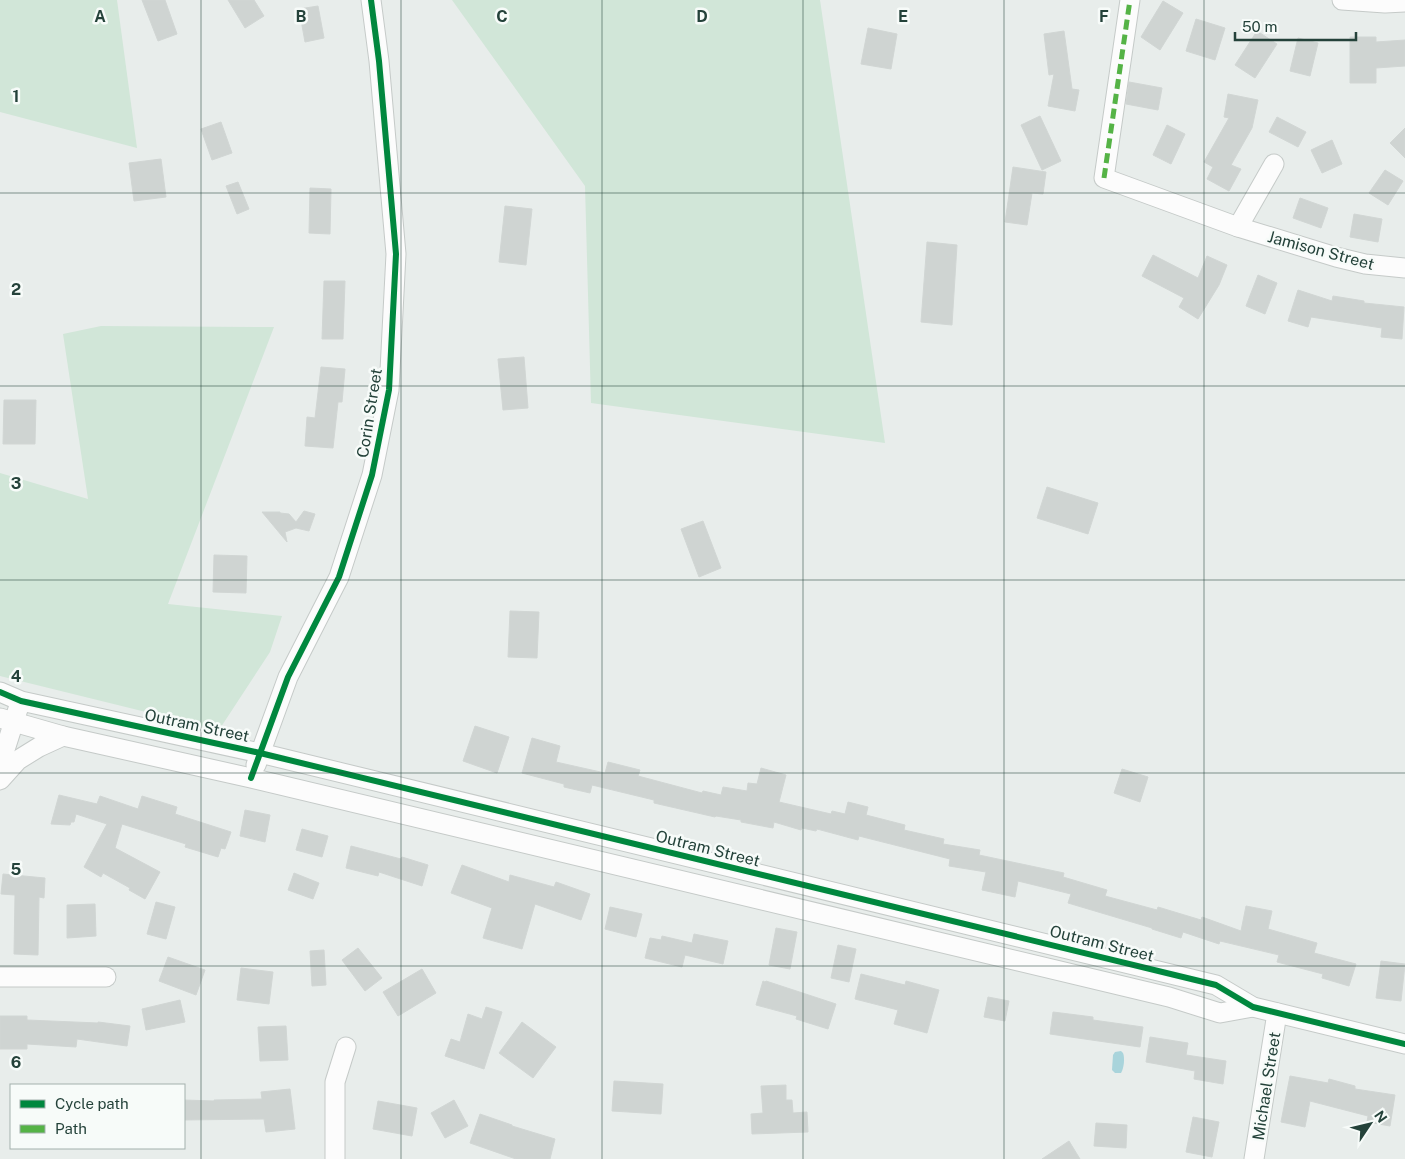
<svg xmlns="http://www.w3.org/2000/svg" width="1405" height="1159" viewBox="0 0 1405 1159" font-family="'Public Sans',sans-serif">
  <rect width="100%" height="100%" fill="#e8edeb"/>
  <!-- green -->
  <g fill="#d1e6d8">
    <polygon points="0,0 117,0 137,148 0,112"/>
    <polygon points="452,0 820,0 885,443 591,403 585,186"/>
    <polygon points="101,326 274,327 168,604 282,616 270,652 219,730 0,676 0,473 88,499 63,334"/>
  </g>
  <!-- water -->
  <path fill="#a9d4db" d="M1121,1051L1123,1053C1125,1058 1124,1068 1121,1073H1115L1112,1070L1113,1055L1115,1052Z"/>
  <!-- building -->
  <g fill="#cfd4d2" stroke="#d1d6d4">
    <polygon points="142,0 165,0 177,34 158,41"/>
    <polygon points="228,0 254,0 264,16 245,28"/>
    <polygon points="1163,1 1183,13 1160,50 1141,37"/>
    <polygon points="318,6 324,38 305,42 299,9"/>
    <polygon points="1196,19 1225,28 1215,60 1186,51"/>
    <polygon points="868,28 897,34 891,69 861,64"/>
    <polygon points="1064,31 1072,89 1079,90 1075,111 1048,106 1054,74 1049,75 1044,34"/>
    <polygon points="1257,31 1277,44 1255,78 1235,65"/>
    <polygon points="1350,37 1376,37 1376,42 1405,40 1405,66 1376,68 1376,83 1350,83"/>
    <polygon points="1298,38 1318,43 1310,76 1290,71"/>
    <polygon points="1129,82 1162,88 1158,110 1126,104"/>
    <polygon points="1228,94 1258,100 1252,128 1231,165 1241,169 1229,191 1207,179 1213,167 1204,162 1229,118 1224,117"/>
    <polygon points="1040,116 1061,161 1042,170 1021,125"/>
    <polygon points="1277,117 1306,132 1298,147 1269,132"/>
    <polygon points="221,122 232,153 212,160 201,129"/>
    <polygon points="1167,125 1185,134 1171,164 1153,155"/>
    <polygon points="1405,128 1405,158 1390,143"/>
    <polygon points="1332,140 1342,164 1322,173 1311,150"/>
    <polygon points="161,159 166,197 134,201 129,163"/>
    <polygon points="1013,167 1046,172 1043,194 1032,193 1027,225 1005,222"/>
    <polygon points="1385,170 1403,181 1388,205 1369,193"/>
    <polygon points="238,182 249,209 237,214 226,186"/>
    <polygon points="310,188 331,189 330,234 309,233"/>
    <polygon points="1300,198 1328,208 1321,228 1293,218"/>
    <polygon points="505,206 532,209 526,265 499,262"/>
    <polygon points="1354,214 1382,219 1378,242 1350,237"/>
    <polygon points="927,242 957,245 952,325 921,322"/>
    <polygon points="1153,255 1198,278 1207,256 1227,265 1219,285 1198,319 1179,307 1184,298 1142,276"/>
    <polygon points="1258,275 1277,283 1265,314 1246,306"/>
    <polygon points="324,281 345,281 343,339 322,339"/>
    <polygon points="1298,290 1332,301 1333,296 1364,301 1364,303 1404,307 1402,339 1381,337 1382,328 1311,317 1308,327 1288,321"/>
    <polygon points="524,357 528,408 503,410 498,359"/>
    <polygon points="321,367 345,369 342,402 338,402 333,448 305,446 307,417 315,418"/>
    <polygon points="4,400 36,400 35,444 3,444"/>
    <polygon points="1047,487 1098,503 1088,534 1037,518"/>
    <polygon points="304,511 315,514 309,531 296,528 285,532 287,542 262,512 280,512 280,513 289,514 296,522"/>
    <polygon points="703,521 721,568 699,577 681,529"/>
    <polygon points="214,555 247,556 246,593 213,592"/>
    <polygon points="510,611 539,612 537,658 508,657"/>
    <polygon points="475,726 509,737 497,773 463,761"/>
    <polygon points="532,738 560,746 556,762 605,773 608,762 640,770 638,776 702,793 703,791 721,795 723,787 747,791 748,783 757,784 761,768 786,775 779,802 831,814 832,811 845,814 848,802 868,807 866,815 905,825 904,830 944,839 943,844 980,850 979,855 1064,873 1063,877 1107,890 1105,896 1157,910 1158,907 1201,920 1202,917 1241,931 1246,906 1272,911 1268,929 1317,943 1314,953 1356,964 1349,986 1322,978 1323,974 1277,962 1279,955 1220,941 1219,944 1183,932 1181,938 1152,929 1152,928 1068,903 1071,894 1018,881 1015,897 982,890 986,872 949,866 950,859 859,836 858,840 817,829 816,831 802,828 801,830 774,822 773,828 741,822 741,820 716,816 715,817 654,803 654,800 592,785 590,793 564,787 564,784 522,773"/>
    <polygon points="1122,769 1148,777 1140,802 1114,793"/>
    <polygon points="59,795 97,804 100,796 138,809 142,796 177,807 175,814 231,832 225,849 221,848 218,857 185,847 186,844 122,824 115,848 160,872 145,899 129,890 130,888 103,873 101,877 84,867 107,824 76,814 74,822 71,822 70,825 51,824"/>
    <polygon points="245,810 270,815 265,842 240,836"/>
    <polygon points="302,829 328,836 322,857 296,850"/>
    <polygon points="351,846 401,859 402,857 428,865 422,886 379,872 378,876 346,868"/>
    <polygon points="462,865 509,882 510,875 554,887 556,882 590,894 581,920 535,904 522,949 483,938 492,908 451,893"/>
    <polygon points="294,873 319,883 313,899 288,890"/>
    <polygon points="3,874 45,878 44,898 39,897 38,955 14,954 15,895 1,894"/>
    <polygon points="156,902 175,907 166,939 147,934"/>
    <polygon points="95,904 96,936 67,938 67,905"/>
    <polygon points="610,907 642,914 636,937 605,929"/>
    <polygon points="776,928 797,932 790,969 769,965"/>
    <polygon points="694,934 728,941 723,964 685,955 682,967 645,958 650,938 661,940 662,936 692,943"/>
    <polygon points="838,945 856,949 849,982 831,978"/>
    <polygon points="358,948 382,978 365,991 342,960"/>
    <polygon points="324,950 326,985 312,986 310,951"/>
    <polygon points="168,957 205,970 196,995 159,981"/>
    <polygon points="1381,961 1405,964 1401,1001 1376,998"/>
    <polygon points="241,968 273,972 269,1004 237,1000"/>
    <polygon points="422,969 436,993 398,1016 383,992"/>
    <polygon points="861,974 905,985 906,981 939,990 927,1033 894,1024 898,1010 855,999"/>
    <polygon points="763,981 765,982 766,981 836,1004 828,1029 796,1019 797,1016 756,1005"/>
    <polygon points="988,997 1009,1001 1005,1021 984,1017"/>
    <polygon points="180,1000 185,1022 146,1030 142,1009"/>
    <polygon points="486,1007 502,1012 484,1069 445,1056 451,1039 460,1042 468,1014 482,1019"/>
    <polygon points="1053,1012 1093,1017 1093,1020 1143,1027 1140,1047 1050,1034"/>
    <polygon points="0,1016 27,1016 27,1020 98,1023 98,1022 130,1026 127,1046 77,1039 76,1047 27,1044 27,1049 0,1049"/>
    <polygon points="522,1022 556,1047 533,1078 499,1053"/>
    <polygon points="286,1026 288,1060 260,1061 258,1027"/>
    <polygon points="1150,1037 1188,1043 1186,1055 1226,1061 1223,1084 1194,1079 1195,1071 1146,1062"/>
    <polygon points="1290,1076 1328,1083 1329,1079 1355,1086 1355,1089 1395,1095 1390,1126 1367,1122 1368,1116 1310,1101 1305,1127 1281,1122"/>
    <polygon points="614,1081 663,1084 661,1114 612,1111"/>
    <polygon points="786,1085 786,1100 792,1100 793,1113 807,1112 808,1132 752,1134 751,1114 763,1113 761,1086"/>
    <polygon points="290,1089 295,1129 266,1132 264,1119 184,1120 184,1100 214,1101 214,1100 262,1099 261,1092"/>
    <polygon points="454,1100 468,1126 445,1138 431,1113"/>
    <polygon points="378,1101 417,1108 412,1136 373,1129"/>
    <polygon points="480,1114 512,1125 512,1126 555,1139 550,1159 516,1159 470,1143"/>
    <polygon points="1193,1117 1219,1122 1212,1157 1186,1152"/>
    <polygon points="1096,1123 1127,1125 1126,1148 1094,1146"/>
    <polygon points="1069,1141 1080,1159 1042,1159"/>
  </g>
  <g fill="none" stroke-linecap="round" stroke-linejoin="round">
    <defs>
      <g id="street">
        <polyline points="1130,0 1104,178 1238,227 1336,257 1365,264 1405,268"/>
        <polyline points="1342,0 1385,3 1405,2"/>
        <polyline points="1238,227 1274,164"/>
        <polyline points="0,692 21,701 260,753 1216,985 1253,1007 1405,1044"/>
        <polyline points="0,718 63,736 251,778 1169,997 1220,1013 1253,1007"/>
        <polyline points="0,765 18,709"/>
        <polyline points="256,765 288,677 339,577 372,475 389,390 396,254 379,61 371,0"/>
        <polyline points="0,780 18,760 39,747 63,736"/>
        <polyline points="0,977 106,977"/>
        <polyline points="335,1159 335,1082 346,1047"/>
        <polyline points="1254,1159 1277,1013"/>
      </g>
    </defs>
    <!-- street casing -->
    <use href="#street" stroke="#c5cac8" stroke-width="21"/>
    <!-- street -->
    <use href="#street" stroke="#fcfcfc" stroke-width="19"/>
    <!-- quiet -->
    <polyline stroke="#55b346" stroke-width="5" stroke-dasharray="10 5" stroke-linecap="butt" points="1104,178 1130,0"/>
    <defs>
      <g id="cycleway">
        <polyline points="0,692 21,701 260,753 1216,985 1253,1007 1405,1044"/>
        <polyline points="251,778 288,677 339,577 372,475 389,390 396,254 379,61 371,0"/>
      </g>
    </defs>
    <!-- cycleway casing -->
    <use href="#cycleway" stroke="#f7fbf9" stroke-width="9"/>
    <!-- cycleway -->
    <use href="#cycleway" stroke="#00873e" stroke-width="6"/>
  </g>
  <!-- grid -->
  <path fill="none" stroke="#24423a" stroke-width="1" stroke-opacity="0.55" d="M201,0V1159M401,0V1159M602,0V1159M803,0V1159M1004,0V1159M1204,0V1159M0,193H1405M0,386H1405M0,580H1405M0,773H1405M0,966H1405"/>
  <g text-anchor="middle" stroke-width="5" stroke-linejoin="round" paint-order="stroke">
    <!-- street labels -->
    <g font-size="16" fill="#24423a" stroke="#f7fbf9">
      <text transform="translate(1321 250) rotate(15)" y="6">Jamison Street</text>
      <text transform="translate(369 413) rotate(-81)" y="6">Corin Street</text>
      <text transform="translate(197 725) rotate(12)" y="6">Outram Street</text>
      <text transform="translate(708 848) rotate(14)" y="6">Outram Street</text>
      <text transform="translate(1102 943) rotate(14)" y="6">Outram Street</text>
      <text transform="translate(1266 1086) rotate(-81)" y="6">Michael Street</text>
    </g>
  </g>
  <g font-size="16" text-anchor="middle" font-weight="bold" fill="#24423a" stroke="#f7fbf9" stroke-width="5" stroke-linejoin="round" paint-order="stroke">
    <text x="100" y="22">A</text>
    <text x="301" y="22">B</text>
    <text x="502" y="22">C</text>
    <text x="702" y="22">D</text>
    <text x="903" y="22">E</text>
    <text x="1104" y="22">F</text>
    <text x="16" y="102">1</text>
    <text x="16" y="295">2</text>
    <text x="16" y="489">3</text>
    <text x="16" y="682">4</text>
    <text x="16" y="875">5</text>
    <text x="16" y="1068">6</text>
  </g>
  <!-- legend -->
  <rect x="10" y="1084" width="175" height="65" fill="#f7fbf9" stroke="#a3b1ad"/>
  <rect x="20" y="1100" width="25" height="8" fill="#00873e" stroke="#a3b1ad"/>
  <text x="55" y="1109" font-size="15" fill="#24423a">Cycle path</text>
  <rect x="20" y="1125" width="25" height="8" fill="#55b346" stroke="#a3b1ad"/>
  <text x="55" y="1134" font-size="15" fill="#24423a">Path</text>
  <!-- north arrow -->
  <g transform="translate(1370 1124) rotate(55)" stroke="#f7fbf9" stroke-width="4" paint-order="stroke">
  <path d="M0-4L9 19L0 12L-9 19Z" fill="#24423a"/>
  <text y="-8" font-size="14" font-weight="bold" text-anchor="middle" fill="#24423a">N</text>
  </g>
  <!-- scale -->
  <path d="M1235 32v8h121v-8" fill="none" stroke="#24423a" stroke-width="2.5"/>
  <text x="1242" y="32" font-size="15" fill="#24423a" stroke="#f7fbf9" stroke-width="4" paint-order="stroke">50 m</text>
</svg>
